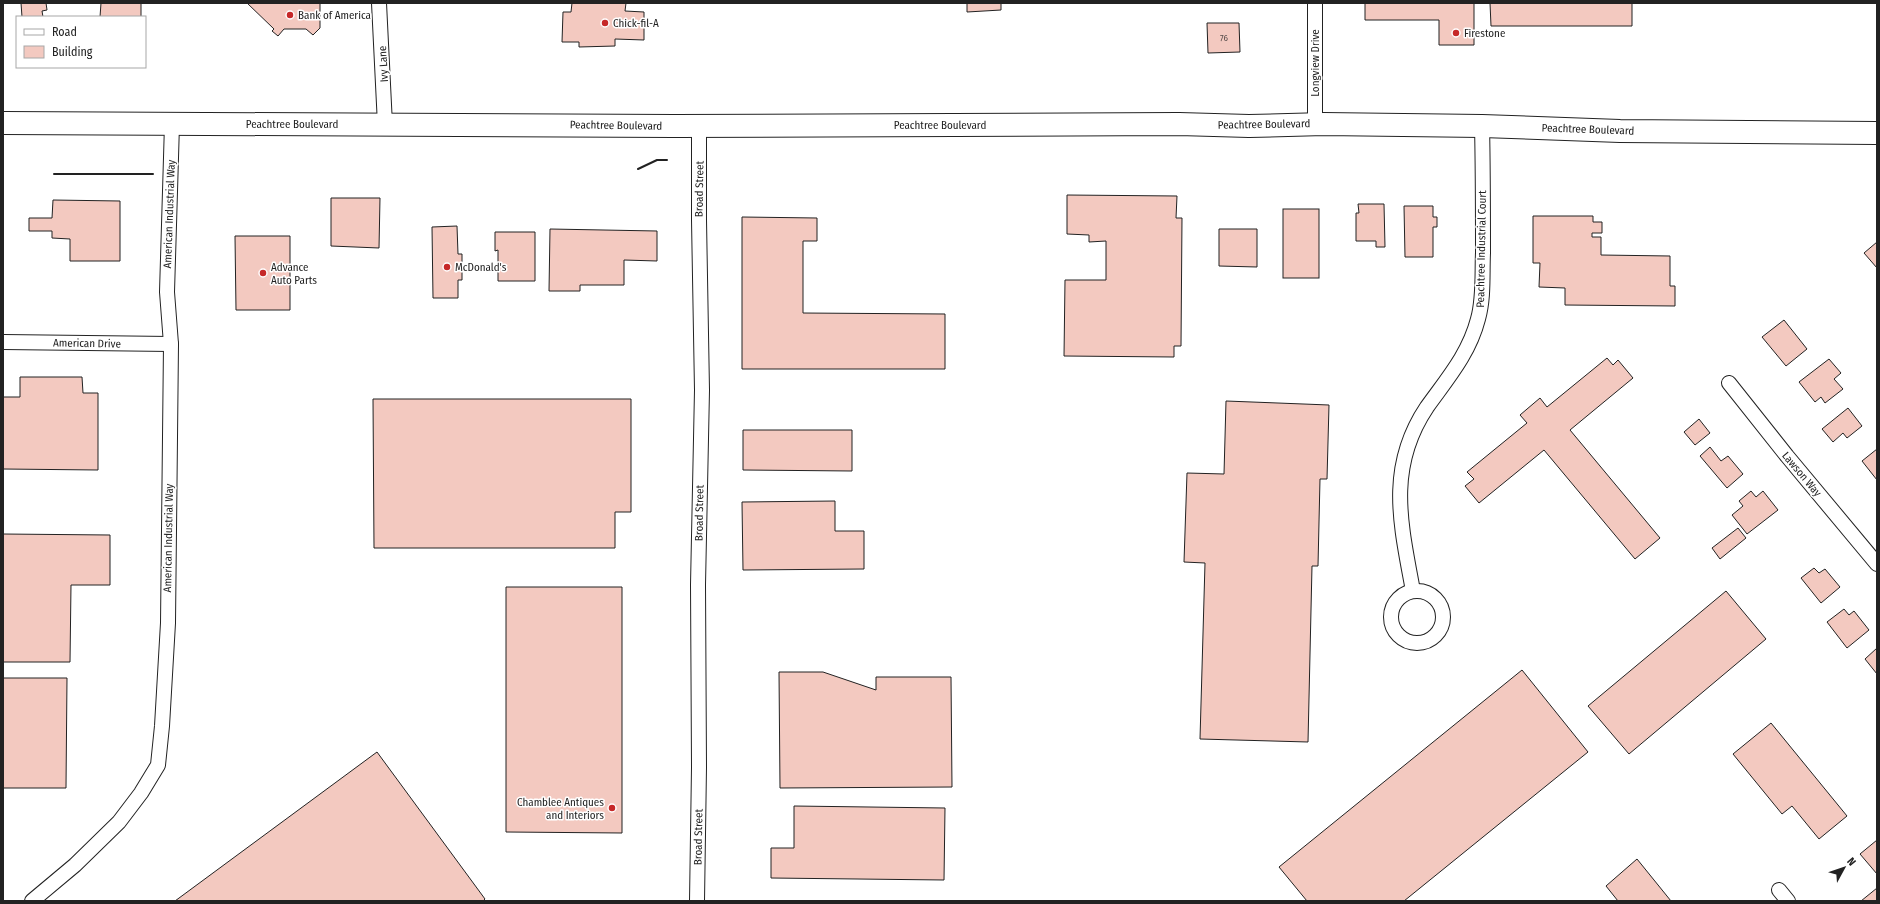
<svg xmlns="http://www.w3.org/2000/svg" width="1880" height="904" viewBox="0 0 1880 904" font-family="'Fira Sans Condensed',sans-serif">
  <rect width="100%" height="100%" fill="#fff"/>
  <!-- building -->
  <g fill="#f3c9c0" stroke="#222">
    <polygon points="21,3 46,3 47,10 42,11 43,17 22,17"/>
    <polygon points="101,3 141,3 141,17 100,17"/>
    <polygon points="247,3 320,3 320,28 313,35 306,29 284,29 278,36 272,31 274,29"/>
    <polygon points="572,3 626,3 625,11 644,12 644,40 615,39 615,46 579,47 579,42 562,42 563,12 571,12"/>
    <polygon points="967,3 1001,3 1001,10 967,12"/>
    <polygon points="1365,3 1474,3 1474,45 1439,45 1439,20 1365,20"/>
    <polygon points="1490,3 1632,3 1632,26 1491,26"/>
    <polygon points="1207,23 1239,23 1240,52 1208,53"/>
    <polygon points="1067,195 1177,196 1176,218 1182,218 1181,346 1174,346 1174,357 1064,356 1065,280 1106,280 1106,241 1089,242 1089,235 1067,234"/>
    <polygon points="331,198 380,198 379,248 331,246"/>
    <polygon points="53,200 120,201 120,261 70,261 70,239 52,238 52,231 29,231 29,218 52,218"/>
    <polygon points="1358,204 1384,204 1385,247 1376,247 1376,241 1356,241 1356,213 1359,213"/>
    <polygon points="1404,206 1433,206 1433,217 1437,217 1437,227 1433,227 1433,257 1405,257"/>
    <rect x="1283" y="209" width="36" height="69"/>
    <polygon points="1533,216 1593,216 1593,222 1602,222 1602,233 1592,233 1592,237 1601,237 1601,255 1670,256 1670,286 1675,286 1675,306 1565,305 1565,288 1539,287 1540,263 1533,263"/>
    <polygon points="742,217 817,218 817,241 803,241 803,313 945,314 945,369 742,369"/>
    <polygon points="457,226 458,254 462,254 462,280 458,280 458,298 433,298 432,227"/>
    <polygon points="550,229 657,231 657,261 624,260 624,285 580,285 580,291 549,291"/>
    <polygon points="1219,229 1257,229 1257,267 1219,266"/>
    <polygon points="495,232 535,232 535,281 498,281 498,250 495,251"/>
    <polygon points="235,236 290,236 290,310 236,310"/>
    <polygon points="1877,242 1877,268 1864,253"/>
    <polygon points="1784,320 1807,349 1786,366 1762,337"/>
    <polygon points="1607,358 1613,365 1618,360 1633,378 1570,430 1660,538 1635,559 1544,450 1479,503 1465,486 1474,479 1467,472 1527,423 1520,415 1540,398 1547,407"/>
    <polygon points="1829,359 1841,373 1834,379 1843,389 1825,403 1821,397 1815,402 1799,382"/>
    <polygon points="20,377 82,377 83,393 98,393 98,470 3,469 3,397 20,397"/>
    <polygon points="373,399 631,399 631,512 615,512 615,548 374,548"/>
    <polygon points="1226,401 1329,405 1327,479 1320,479 1318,566 1312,566 1308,742 1200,739 1205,563 1184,562 1187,473 1224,474"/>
    <polygon points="1848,408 1862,426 1847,438 1843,433 1833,442 1822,429"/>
    <polygon points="1699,419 1710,433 1695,445 1684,432"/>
    <polygon points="743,430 852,430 852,471 743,470"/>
    <polygon points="1710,447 1721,461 1728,456 1743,474 1727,488 1700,456"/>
    <polygon points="1877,449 1877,480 1862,461"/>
    <polygon points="1751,491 1756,497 1763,491 1778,510 1747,534 1732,515 1743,506 1739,501"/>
    <polygon points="835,501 835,531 864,531 864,569 743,570 742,502"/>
    <polygon points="1738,528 1746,538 1720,559 1712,548"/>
    <polygon points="3,534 110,535 110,585 71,585 70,662 3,662"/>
    <polygon points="1814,568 1819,573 1825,569 1840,587 1821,603 1801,578"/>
    <polygon points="506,587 622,587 622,833 506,832"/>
    <polygon points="1726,591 1766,639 1629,754 1588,706"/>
    <polygon points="1844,609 1849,615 1854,611 1869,630 1847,648 1827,622"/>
    <polygon points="1877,648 1877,674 1865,659"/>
    <polygon points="1522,670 1588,752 1404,901 1307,901 1279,867"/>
    <polygon points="779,672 823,672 876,690 876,677 951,677 952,787 780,788"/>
    <polygon points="3,678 67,678 66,788 3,788"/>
    <polygon points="1771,723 1847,816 1819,839 1792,806 1782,814 1733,754"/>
    <polygon points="377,752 485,899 483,901 175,901"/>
    <polygon points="794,806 945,808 944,880 771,878 771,848 794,848"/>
    <polygon points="1877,840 1877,874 1860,854"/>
    <polygon points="1637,859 1671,901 1618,901 1606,886"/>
    <polygon points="1877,888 1877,901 1861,901"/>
  </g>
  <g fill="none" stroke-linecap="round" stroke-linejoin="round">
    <defs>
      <g id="street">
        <polyline points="379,3 385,125"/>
        <polyline points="1315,3 1315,124"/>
        <polyline points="3,342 171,344"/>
        <polyline points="1729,383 1787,456 1877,564"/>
        <path d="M1413,591C1401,525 1386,468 1427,407C1447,379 1469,354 1478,319C1484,298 1482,274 1483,253C1483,210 1483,168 1482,126"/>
        <circle cx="1417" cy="617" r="26"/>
        <polyline points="1779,890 1788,901"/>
        <polyline points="32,901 75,865 119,822 141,793 158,765 162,726 168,623 171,344 167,292 172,124"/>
        <polyline points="697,901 699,767 698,585 702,390 699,220 699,126"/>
      </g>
      <polyline id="highway" points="3,123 675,126 1179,124 1249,126 1324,124 1482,126 1620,131 1877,133"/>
    </defs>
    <!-- street casing -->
    <use href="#street" stroke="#222" stroke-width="16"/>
    <!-- highway casing -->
    <use href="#highway" stroke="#222" stroke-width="24"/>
    <!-- street -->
    <use href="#street" stroke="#fff" stroke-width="14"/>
    <!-- highway -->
    <use href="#highway" stroke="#fff" stroke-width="22"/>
    <!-- wall -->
    <g stroke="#222" stroke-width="2">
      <polyline points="638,169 657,160 667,160"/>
      <polyline points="54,174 153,174"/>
    </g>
  </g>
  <!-- markers -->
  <g fill="#c62828" stroke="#fff" stroke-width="1.5">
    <circle cx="290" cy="15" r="4"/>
    <circle cx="605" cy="23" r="4"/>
    <circle cx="1456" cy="33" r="4"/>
    <circle cx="447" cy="267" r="4"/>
    <circle cx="263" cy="273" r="4"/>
    <circle cx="612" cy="808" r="4"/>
  </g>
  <g text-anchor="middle" stroke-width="3" stroke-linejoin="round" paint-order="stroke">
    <!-- number labels -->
    <g font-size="9" fill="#564c4a">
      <text x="1224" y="41">76</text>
    </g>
    <!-- poi labels -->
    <g font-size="11" fill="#222" stroke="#fff" text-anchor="start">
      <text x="298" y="19">Bank of America</text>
      <text x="613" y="27">Chick-fil-A</text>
      <text x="1464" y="37">Firestone</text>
      <text x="271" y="271">Advance<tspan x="271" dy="13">Auto Parts</tspan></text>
      <text x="455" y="271">McDonald's</text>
      <text x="604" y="806" text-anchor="end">Chamblee Antiques<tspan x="604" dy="13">and Interiors</tspan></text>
    </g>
    <!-- street labels -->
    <g font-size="11" fill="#222" stroke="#fff">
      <text transform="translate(1315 63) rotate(-90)" y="4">Longview Drive</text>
      <text transform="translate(383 64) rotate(-93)" y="4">Ivy Lane</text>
      <text x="292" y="128">Peachtree Boulevard</text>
      <text transform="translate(1264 124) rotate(-1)" y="4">Peachtree Boulevard</text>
      <text transform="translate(616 125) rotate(1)" y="4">Peachtree Boulevard</text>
      <text x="940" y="129">Peachtree Boulevard</text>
      <text transform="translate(1588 129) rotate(2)" y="4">Peachtree Boulevard</text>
      <text transform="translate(699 189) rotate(-89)" y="4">Broad Street</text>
      <text transform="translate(169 214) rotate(-88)" y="4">American Industrial Way</text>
      <text transform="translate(1481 249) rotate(-89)" y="4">Peachtree Industrial Court</text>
      <text transform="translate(87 343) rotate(1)" y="4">American Drive</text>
      <text transform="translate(1802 474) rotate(50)" y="4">Lawson Way</text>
      <text transform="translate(699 513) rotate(-89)" y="4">Broad Street</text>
      <text transform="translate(168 538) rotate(-89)" y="4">American Industrial Way</text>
      <text transform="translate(698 837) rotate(-89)" y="4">Broad Street</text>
    </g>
  </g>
  <!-- border -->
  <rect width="1880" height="904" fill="none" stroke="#222222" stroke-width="8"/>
  <!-- legend -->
  <rect x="16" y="16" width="130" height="52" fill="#ffffff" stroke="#a7a7a7"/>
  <rect x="24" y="29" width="20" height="6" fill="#ffffff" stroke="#a7a7a7"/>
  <text x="52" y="36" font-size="12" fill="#222222">Road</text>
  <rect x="24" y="46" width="20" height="12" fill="#f3c9c0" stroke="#a7a7a7"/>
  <text x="52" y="56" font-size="12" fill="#222222">Building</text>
  <!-- north arrow -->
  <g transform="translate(1844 868) rotate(50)" stroke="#ffffff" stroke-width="3" paint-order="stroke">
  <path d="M0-3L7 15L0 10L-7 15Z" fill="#222222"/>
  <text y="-6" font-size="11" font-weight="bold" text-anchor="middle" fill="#222222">N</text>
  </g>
</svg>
